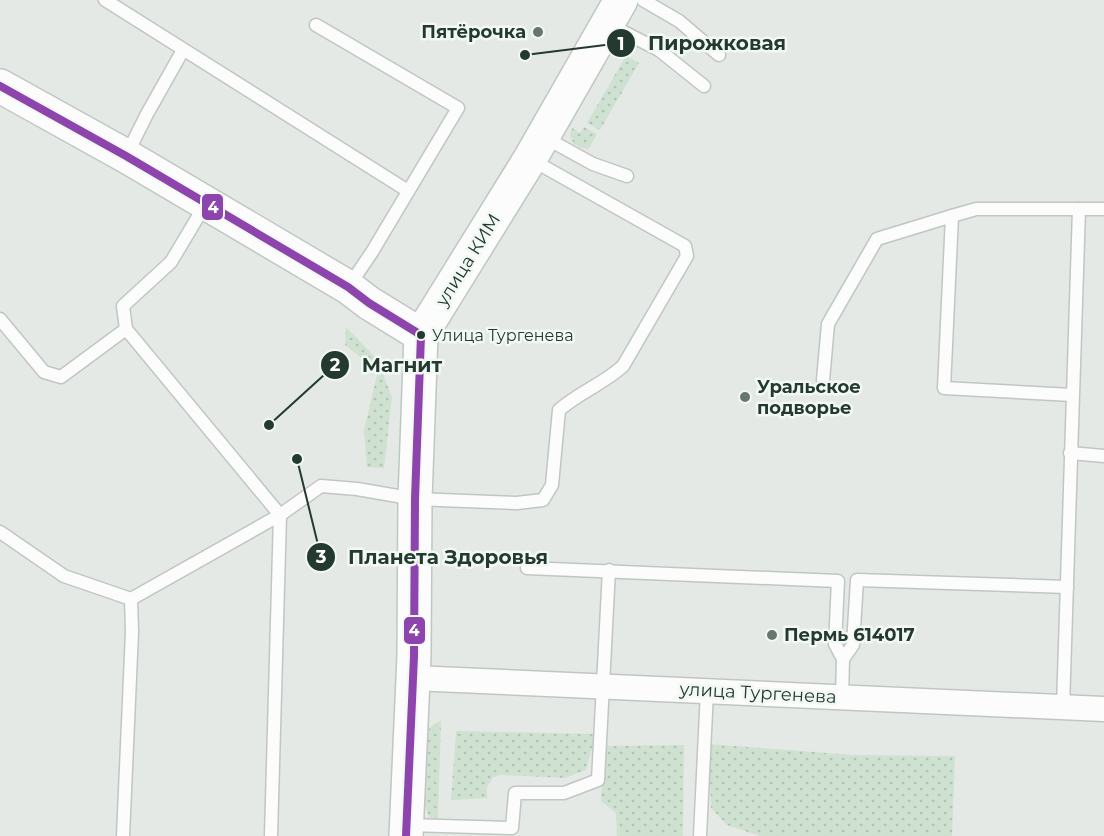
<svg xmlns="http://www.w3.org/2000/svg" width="1104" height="836" viewBox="0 0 1104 836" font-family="Montserrat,sans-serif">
  <defs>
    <pattern id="grass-dots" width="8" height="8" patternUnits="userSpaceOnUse" patternTransform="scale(1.5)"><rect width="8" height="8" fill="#cfe1d1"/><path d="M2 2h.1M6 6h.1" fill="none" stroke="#b2c2b4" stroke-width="1.8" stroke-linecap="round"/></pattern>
  </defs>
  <rect width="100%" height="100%" fill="#e4e9e6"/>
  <!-- grass -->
  <g fill="url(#grass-dots)">
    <polygon points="626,56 639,63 600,130 587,123"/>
    <polygon points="584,127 597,134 588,150 574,144 570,136 572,128 580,133"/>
    <polygon points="346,327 377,359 392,397 384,468 367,467 364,430 378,371 345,345"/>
    <polygon points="441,721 438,819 429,817 425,806 427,731 433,725"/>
    <polygon points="456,731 596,734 586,770 565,778 502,775 493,777 487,787 487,798 451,800"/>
    <polygon points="709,744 853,755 955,756 952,836 760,836 727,825 711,808"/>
    <polygon points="684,745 683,836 617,836 616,813 601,801 602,781 607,746"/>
  </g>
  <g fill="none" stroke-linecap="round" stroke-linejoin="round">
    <defs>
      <g id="lane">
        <polyline points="105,0 408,191"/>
        <polyline points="643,0 679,21 719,55"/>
        <polyline points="608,24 659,50 704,86"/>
        <polyline points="316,25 458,108 372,252 349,286"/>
        <polyline points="544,137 593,164 627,176"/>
        <polyline points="127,154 147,114 183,50"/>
        <polyline points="0,319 44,372 61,377 126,329 123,306 171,262 205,205"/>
        <polyline points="126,329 280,515 271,836"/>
        <polyline points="823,380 828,324 877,239 952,216"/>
        <polyline points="1072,395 944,388 952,216 976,209 1104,209"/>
        <polyline points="1070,453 1104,456"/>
        <path d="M0,532L64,576L131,599L280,515L321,486L357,489L415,499L517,503L543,500L552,485L559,410C580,392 603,384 623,366L687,256L685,246L532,160"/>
        <polyline points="527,568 838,581 835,644 843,659 842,697"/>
        <polyline points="843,659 853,645 857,580 1067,587"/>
        <polyline points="1063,707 1079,209"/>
        <polyline points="408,825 512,828 515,793 564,793 598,780 609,570"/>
        <polyline points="123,836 132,632 131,599"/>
        <polyline points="700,836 707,691"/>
      </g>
      <polyline id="street" points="413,678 1104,709"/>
      <g id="secondary">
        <polyline points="0,86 126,156 348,287 369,303 421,335"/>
        <polyline points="406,836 414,656 415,499 421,335 530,159 621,0"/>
      </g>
    </defs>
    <!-- lane casing -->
    <use href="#lane" stroke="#c1c6c3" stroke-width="15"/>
    <!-- street casing -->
    <use href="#street" stroke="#c1c6c3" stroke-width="27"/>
    <!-- secondary casing -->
    <use href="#secondary" stroke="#c0c7c3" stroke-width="36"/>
    <!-- lane -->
    <use href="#lane" stroke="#fbfcfb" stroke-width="12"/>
    <!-- street -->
    <use href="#street" stroke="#fbfcfb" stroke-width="24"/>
    <!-- secondary -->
    <use href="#secondary" stroke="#fbfcfb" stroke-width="33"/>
    <defs>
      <g id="bus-1">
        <polyline points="0,86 126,156 348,287 369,303 421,335"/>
        <polyline points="406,836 414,656 415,499 421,335"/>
      </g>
    </defs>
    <!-- bus-1 casing -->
    <use href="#bus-1" stroke="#f2f8f4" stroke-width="12"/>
    <!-- bus-1 -->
    <use href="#bus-1" stroke="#8e44ad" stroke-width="8"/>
  </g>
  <!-- markers -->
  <g fill="#677770" stroke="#f2f8f4" stroke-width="2">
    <circle cx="538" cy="32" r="6"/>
    <circle cx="745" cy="397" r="6"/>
    <circle cx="772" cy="635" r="6"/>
  </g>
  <circle fill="#243a30" stroke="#f2f8f4" stroke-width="2" cx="421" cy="335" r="5"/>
  <g text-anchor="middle" stroke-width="5" stroke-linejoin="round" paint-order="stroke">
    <!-- bus labels -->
    <g font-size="16" fill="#243a30" stroke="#f2f8f4" text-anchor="start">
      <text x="432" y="341">Улица Тургенева</text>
    </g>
    <!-- poi labels -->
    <g font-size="18" font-weight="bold" fill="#243a30" stroke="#f2f8f4" text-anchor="start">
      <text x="526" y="38" text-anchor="end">Пятёрочка</text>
      <text x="757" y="393">Уральское<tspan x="757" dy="21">подворье</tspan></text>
      <text x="784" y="641">Пермь 614017</text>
    </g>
    <!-- street labels -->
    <g font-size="18" fill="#243a30" stroke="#f2f8f4">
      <text transform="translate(468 260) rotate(-58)" y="6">улица КИМ</text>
      <text transform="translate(758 693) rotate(3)" y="6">улица Тургенева</text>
    </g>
  </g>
  <!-- callouts -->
  <path fill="none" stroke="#243a30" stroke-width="2" d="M525 55L621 43M269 425L335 365M297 459L321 557"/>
  <g fill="#243a30" stroke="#f2f8f4" stroke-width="2">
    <circle cx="525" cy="55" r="6"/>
    <circle cx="269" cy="425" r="6"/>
    <circle cx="297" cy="459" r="6"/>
    <circle cx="621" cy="43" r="15"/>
    <circle cx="335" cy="365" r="15"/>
    <circle cx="321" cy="557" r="15"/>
  </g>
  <g font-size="18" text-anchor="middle" font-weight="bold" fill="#fff">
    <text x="621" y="50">1</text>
    <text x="335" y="371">2</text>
    <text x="321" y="563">3</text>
  </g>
  <g font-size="20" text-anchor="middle" font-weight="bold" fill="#243a30" stroke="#f2f8f4" stroke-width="5" stroke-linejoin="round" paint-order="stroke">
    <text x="717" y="50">Пирожковая</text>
    <text x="402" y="372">Магнит</text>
    <text x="448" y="564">Планета Здоровья</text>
  </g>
  <g stroke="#f2f8f4" stroke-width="2">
    <rect x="201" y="193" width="23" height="28" rx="6" fill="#8e44ad"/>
    <rect x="403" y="616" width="23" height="29" rx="6" fill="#8e44ad"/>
  </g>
  <g font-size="16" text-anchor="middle" font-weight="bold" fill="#fff">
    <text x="213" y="213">4</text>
    <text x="414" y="636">4</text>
  </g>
</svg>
